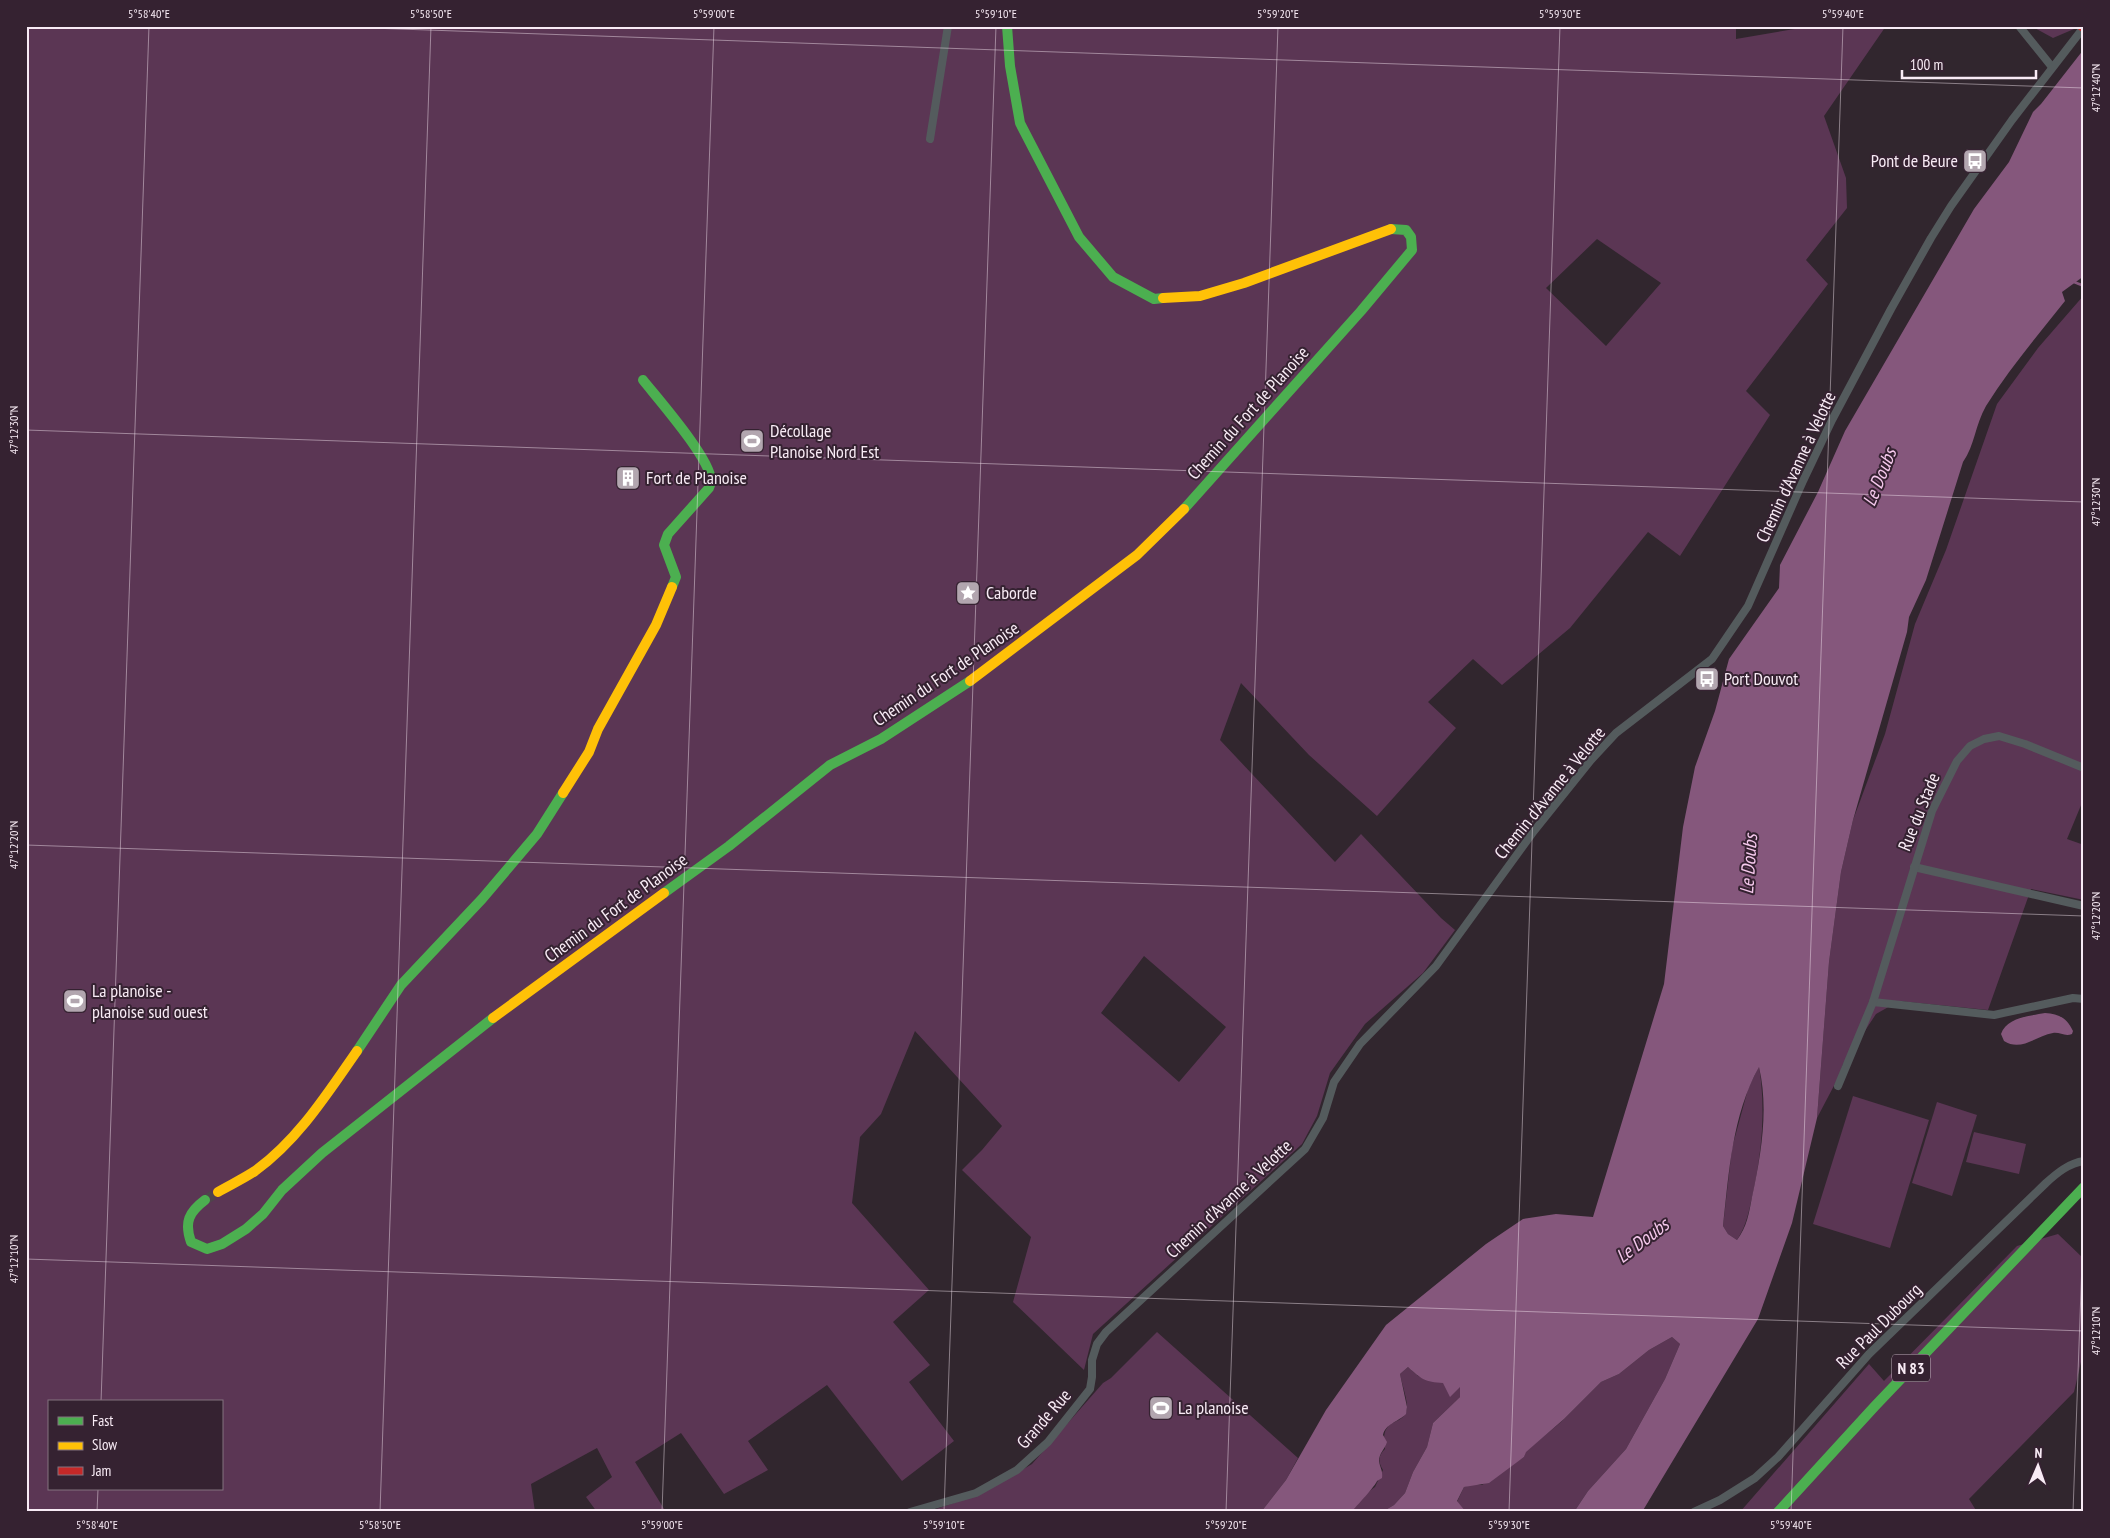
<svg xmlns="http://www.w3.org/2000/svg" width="2110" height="1538" viewBox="0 0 2110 1538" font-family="'PT Sans Narrow',sans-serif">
  <rect width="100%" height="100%" fill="#31262e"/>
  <!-- green -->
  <g fill="#5b3654" fill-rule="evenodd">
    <path d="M26,26H1736V39L1812,26H1886L1824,116L1846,178L1847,208L1806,260L1828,284L1746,391L1770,415L1680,556L1648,532L1570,628L1502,685L1473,659L1428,702L1456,728L1377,816L1309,755L1241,683L1220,740L1335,862L1361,834L1441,918L1455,930L1423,973L1365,1024L1330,1073L1317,1116L1302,1144L1093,1334L1084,1370L1013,1302L1031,1237L962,1170L982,1150L1002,1126L915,1031L881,1114L860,1137L852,1203L929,1290L893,1322L930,1365L909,1382L954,1441L902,1481L827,1385L748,1441L768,1470L724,1494L681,1433L635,1462L666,1512H597L586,1497L612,1477L597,1448L531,1484L535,1512H26ZM1597,239L1661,283L1606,346L1546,288ZM1144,956L1226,1027L1179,1082L1101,1013ZM49,1402H221V1489H49Z"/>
    <polygon points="2031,26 2068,26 2074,29 2053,38"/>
    <polygon points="2084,295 2084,798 2067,839 2084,845 2084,900 2031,889 1988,1010 1899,1001 1876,1014 1843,1064 1838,1078 1817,1118 1829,962 1841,872 1853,820 1885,734 1915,624 1946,550 1997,404 2038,348"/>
    <path d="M1759,1066C1766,1109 1762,1151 1753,1193C1749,1210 1747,1225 1737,1240L1728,1234L1723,1226L1732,1148L1748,1089Z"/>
    <polygon points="1853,1096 1929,1120 1890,1248 1813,1224"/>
    <polygon points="1937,1102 1977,1115 1952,1196 1912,1183"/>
    <polygon points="1974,1132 2026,1144 2019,1174 1966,1162"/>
    <polygon points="2058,1234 2084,1259 2084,1349 2074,1392 1969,1499 1977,1512 1740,1512 1869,1364 1884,1381 2017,1246"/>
    <polygon points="1157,1332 1298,1458 1286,1480 1261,1512 927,1512 981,1494 1032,1464 1103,1383 1111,1378"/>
    <polygon points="1672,1337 1680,1344 1665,1379 1626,1449 1588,1491 1574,1512 1466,1512 1457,1502 1464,1487 1474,1484 1482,1485 1524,1457 1525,1452 1561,1422 1601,1382 1619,1374 1649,1350"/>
    <path d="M1408,1367L1418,1376L1460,1386V1397L1433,1423L1427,1447L1413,1472L1405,1493L1394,1505L1382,1512H1351L1364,1495L1375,1487L1383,1470C1378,1462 1378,1456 1385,1449C1379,1412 1407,1430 1407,1405C1406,1395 1402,1384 1400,1374Z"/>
  </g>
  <!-- water -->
  <g fill="#85577c" fill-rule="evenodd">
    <path d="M2084,49V276L2062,292L2065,301C2038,335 2009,369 1986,406C1975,425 1975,445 1963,462L1926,580L1909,617L1907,632L1853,820L1841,872L1829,962L1817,1118L1792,1223L1758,1319L1642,1512H1574L1588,1491L1626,1449L1665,1379L1680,1344L1672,1337L1649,1350L1619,1374L1601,1382L1564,1419L1526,1452L1524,1457L1489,1483L1464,1487L1457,1501L1466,1512H1382L1394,1505L1405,1493L1413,1472L1427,1447L1433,1423L1460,1397V1387L1450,1397L1443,1383C1425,1382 1421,1379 1408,1367L1400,1374L1407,1407L1406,1414C1398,1422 1385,1424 1383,1435L1387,1442C1385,1449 1379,1453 1379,1461C1380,1468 1383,1470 1382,1478L1377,1481C1376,1485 1356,1507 1351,1512H1261L1286,1480L1326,1410L1386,1325L1486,1244L1523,1219L1556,1214L1593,1217L1664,984L1683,827L1695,767L1715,711L1729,659L1779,588L1780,565L1818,492L1845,431L1974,209L2009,162L2033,112L2041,104ZM1759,1067C1769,1109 1761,1155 1752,1197C1749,1213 1747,1227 1737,1240L1728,1234L1723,1226C1729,1173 1732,1115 1759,1067Z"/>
    <path d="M2045,1013C2059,1014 2067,1018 2073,1031L2072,1034C2065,1037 2060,1032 2053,1033C2036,1036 2021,1052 2004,1041L2001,1034C2007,1017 2030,1016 2045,1013Z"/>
  </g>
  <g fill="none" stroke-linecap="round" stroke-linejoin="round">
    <!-- stream -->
    <polyline stroke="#85577c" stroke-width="2.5" points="2074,282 2084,286"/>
    <!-- secondary-tunnel -->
    <polyline stroke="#4f444c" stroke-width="10" stroke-dasharray="10 5" stroke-linecap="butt" points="205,1200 218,1192"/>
    <!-- street -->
    <g stroke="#545b5d" stroke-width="8">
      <polyline points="2019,26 2052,67"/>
      <polyline points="930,139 948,26"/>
      <polyline points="1914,867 2084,906"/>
      <polyline points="1873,1002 1994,1015 2073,998 2084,999"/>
      <polyline points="1838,1086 1873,1002 1932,811 1957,761 1970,746 1984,739 1999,736 2025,744 2084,768"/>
      <polyline points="910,1512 976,1493 1017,1470 1048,1442 1090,1389 1092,1377 1092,1360 1097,1344 1106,1332 1305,1149 1323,1118 1334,1082 1360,1044 1436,966 1534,831 1591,760 1616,733 1712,659 1748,606 1803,481 1832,420 1891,309 1931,238 1951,206 2012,120 2084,27"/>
      <path d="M1694,1512L1720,1500L1755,1478L1778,1457L1869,1354L2046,1183C2057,1173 2069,1163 2084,1161"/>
    </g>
    <!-- fast -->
    <g stroke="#4caf50" stroke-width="10">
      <polyline points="1007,26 1010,66 1020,123 1079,237 1113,277 1154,299 1163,298"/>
      <path d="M643,380C658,399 710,458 711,480C711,483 710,486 709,488L668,534L664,545L676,577L672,587"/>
      <polyline points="1184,509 1361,311 1412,250 1411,237 1406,230 1391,229"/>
      <polyline points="664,893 729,846 830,765 881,739 970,681"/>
      <polyline points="357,1051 401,985 482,899 537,834 563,793"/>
      <path d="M205,1200C189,1212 184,1222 191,1242L207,1249L222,1244L246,1229L263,1214L282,1190L322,1153L493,1018"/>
      <polyline points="1778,1512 1875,1406 2084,1187"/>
    </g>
    <!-- slow -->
    <g stroke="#ffc107" stroke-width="10">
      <polyline points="1163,298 1200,296 1244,283 1391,229"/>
      <polyline points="970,681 1137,555 1184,509"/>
      <polyline points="563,793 589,752 598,729 656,625 672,587"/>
      <polyline points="493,1018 664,893"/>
      <path d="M218,1192C230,1185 243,1179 255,1171C298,1140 327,1094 357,1051"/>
    </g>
    <!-- jam -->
    <polyline stroke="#c62828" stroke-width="10" points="2082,26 2084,27"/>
  </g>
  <!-- ticks -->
  <path fill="none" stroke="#f8ebf5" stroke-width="1" stroke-opacity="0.45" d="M313,26L2084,88M26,430L2084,502M26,845L2084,916M26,1259L2084,1331M101,1402L149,26M97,1512L98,1489M380,1512L431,26M662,1512L714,26M944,1512L996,26M1226,1512L1278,26M1509,1512L1560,26M1791,1512L1843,26M2073,1512L2084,1207"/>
  <!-- icons -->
  <defs>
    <symbol id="bus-square" viewBox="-11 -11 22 22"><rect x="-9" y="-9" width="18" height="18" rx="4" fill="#b2a6af" stroke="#352231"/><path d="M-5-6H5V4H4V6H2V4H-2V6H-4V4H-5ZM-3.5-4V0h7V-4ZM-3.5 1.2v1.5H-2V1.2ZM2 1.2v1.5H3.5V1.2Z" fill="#fff"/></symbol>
    <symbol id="stadium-square" viewBox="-11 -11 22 22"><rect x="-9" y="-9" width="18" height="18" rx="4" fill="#b2a6af" stroke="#352231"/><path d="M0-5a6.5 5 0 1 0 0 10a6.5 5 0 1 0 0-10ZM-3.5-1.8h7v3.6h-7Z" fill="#fff"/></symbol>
    <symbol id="building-square" viewBox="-11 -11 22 22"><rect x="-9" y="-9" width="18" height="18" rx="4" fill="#b2a6af" stroke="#352231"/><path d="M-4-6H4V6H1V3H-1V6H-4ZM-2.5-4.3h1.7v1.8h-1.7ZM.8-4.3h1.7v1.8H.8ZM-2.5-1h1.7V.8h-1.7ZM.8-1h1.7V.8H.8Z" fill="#fff"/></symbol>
    <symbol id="sight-square" viewBox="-11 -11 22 22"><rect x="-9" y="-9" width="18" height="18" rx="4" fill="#b2a6af" stroke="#352231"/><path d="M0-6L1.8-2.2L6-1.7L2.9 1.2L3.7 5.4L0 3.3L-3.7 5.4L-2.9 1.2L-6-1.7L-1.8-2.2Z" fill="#fff"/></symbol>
  </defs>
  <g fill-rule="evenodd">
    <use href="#bus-square" x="1961" y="147" width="28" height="28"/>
    <use href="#stadium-square" x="738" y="427" width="28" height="28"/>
    <use href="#building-square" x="614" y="464" width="28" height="28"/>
    <use href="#sight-square" x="954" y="579" width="28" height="28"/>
    <use href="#bus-square" x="1693" y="665" width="28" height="28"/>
    <use href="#stadium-square" x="61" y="987" width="28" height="28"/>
    <use href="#stadium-square" x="1147" y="1394" width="28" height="28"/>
  </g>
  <g text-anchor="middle" stroke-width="4" stroke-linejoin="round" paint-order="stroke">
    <!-- shield labels -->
    <rect fill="#352231" stroke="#beafba" stroke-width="1" x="1892" y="1354.5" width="38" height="27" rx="4"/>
    <g font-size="16" font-weight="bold" fill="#f8ebf5">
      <text x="1911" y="1374">N 83</text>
    </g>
    <!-- poi labels -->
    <g font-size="18" fill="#f8ebf5" stroke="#352231" text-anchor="start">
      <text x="1958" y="167" text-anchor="end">Pont de Beure</text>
      <text x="770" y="437">Décollage<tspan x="770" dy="21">Planoise Nord Est</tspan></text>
      <text x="646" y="484">Fort de Planoise</text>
      <text x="986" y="599">Caborde</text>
      <text x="1724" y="685">Port Douvot</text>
      <text x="92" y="997">La planoise -<tspan x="92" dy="21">planoise sud ouest</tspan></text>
      <text x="1178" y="1414">La planoise</text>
    </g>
    <!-- street labels -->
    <g font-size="18" fill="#f8ebf5" stroke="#352231">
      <text transform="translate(1248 413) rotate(-48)" y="6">Chemin du Fort de Planoise</text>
      <text transform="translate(1796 467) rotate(-65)" y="6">Chemin d'Avanne à Velotte</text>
      <text transform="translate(946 674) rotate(-34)" y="6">Chemin du Fort de Planoise</text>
      <text transform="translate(1550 793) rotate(-51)" y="6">Chemin d'Avanne à Velotte</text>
      <text transform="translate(1919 812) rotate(-68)" y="6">Rue du Stade</text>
      <text transform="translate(616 908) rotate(-36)" y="6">Chemin du Fort de Planoise</text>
      <text transform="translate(1229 1199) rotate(-43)" y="6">Chemin d'Avanne à Velotte</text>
      <text transform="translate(1879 1326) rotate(-45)" y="6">Rue Paul Dubourg</text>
      <text transform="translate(1044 1419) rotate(-49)" y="6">Grande Rue</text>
    </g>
    <!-- water labels -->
    <g font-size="19" font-style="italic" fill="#f7caee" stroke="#352231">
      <text transform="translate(1879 477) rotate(-68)" y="7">Le Doubs</text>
      <text transform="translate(1748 864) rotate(-86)" y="7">Le Doubs</text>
      <text transform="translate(1642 1240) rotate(-37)" y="7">Le Doubs</text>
    </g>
  </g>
  <!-- border -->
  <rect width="2110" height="1538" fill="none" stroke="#352231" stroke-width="55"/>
  <!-- legend -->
  <rect x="48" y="1400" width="175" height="90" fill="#352231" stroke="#83727f"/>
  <rect x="58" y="1417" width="25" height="8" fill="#4caf50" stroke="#83727f"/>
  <text x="92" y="1426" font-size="15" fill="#f8ebf5">Fast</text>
  <rect x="58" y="1442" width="25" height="8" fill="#ffc107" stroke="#83727f"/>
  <text x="92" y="1450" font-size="15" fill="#f8ebf5">Slow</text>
  <rect x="58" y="1467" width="25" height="8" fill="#c62828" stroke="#83727f"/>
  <text x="92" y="1476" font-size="15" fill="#f8ebf5">Jam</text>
  <!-- north arrow -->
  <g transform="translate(2038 1466) rotate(2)" stroke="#352231" stroke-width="4" paint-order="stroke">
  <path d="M0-4L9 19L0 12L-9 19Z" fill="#f8ebf5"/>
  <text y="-8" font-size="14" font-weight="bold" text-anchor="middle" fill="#f8ebf5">N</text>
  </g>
  <!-- scale -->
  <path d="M1902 70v8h134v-8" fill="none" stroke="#f8ebf5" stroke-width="2.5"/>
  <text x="1910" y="70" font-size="15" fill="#f8ebf5" stroke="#352231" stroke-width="4" paint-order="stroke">100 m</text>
  <rect x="28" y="28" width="2054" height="1482" fill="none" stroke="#f8ebf5" stroke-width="2"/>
  <g font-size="12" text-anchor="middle" fill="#f8ebf5">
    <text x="149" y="18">5°58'40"E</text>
    <text x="431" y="18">5°58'50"E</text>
    <text x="714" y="18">5°59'00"E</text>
    <text x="996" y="18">5°59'10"E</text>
    <text x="1278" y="18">5°59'20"E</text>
    <text x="1560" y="18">5°59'30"E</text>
    <text x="1843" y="18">5°59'40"E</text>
    <text transform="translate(2096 88) rotate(-90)" y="4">47°12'40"N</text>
    <text transform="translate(14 430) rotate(-90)" y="4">47°12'30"N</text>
    <text transform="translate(2096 502) rotate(-90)" y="4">47°12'30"N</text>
    <text transform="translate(14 845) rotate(-90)" y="4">47°12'20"N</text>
    <text transform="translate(2096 916) rotate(-90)" y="4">47°12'20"N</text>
    <text transform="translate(14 1259) rotate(-90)" y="4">47°12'10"N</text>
    <text transform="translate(2096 1331) rotate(-90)" y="4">47°12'10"N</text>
    <text x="97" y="1529">5°58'40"E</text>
    <text x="380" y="1529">5°58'50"E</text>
    <text x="662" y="1529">5°59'00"E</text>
    <text x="944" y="1529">5°59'10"E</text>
    <text x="1226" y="1529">5°59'20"E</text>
    <text x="1509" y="1529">5°59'30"E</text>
    <text x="1791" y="1529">5°59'40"E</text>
  </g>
</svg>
